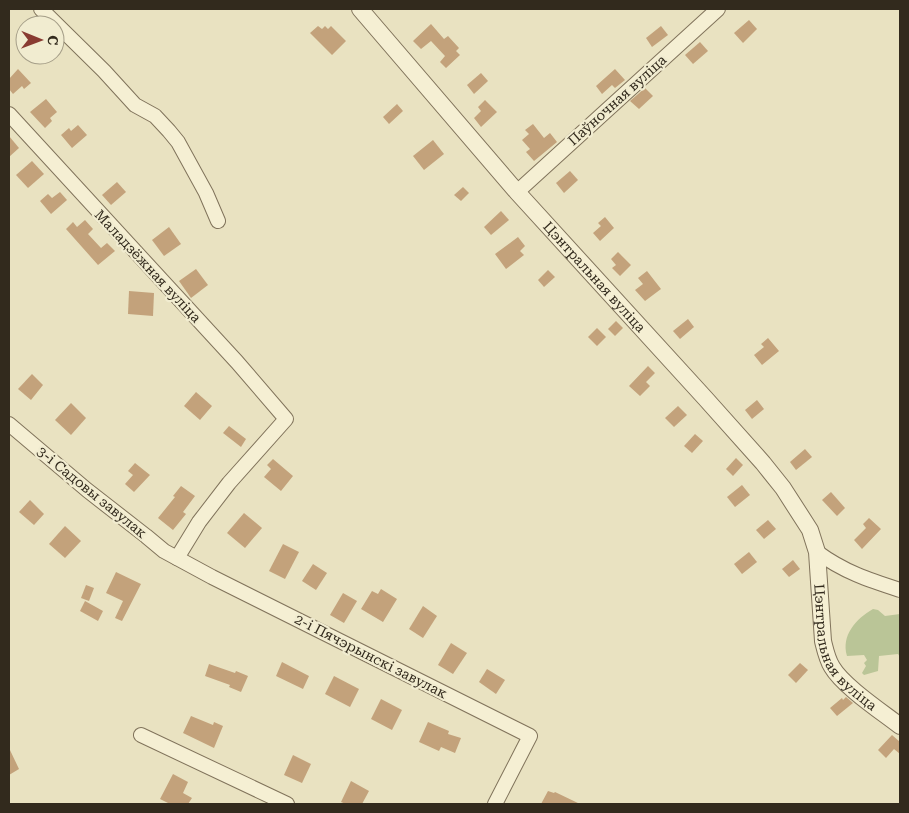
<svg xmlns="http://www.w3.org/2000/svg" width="909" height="813" viewBox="0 0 909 813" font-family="'Roboto Serif',serif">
  <rect width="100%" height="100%" fill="#e9e2c1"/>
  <!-- green -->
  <path fill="#bac597" d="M873,609L878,610L885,616L900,614V657L898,654L879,656L878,671L864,675L862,673L866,666L864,663L867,660L864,655L847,656C841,635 856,619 873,609Z"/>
  <!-- building -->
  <g fill="#c3a27b">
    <polygon points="749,20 757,29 743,43 734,33"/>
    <polygon points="431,24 444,39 448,36 459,48 456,51 460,55 446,68 440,62 445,56 431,41 421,49 413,41"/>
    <polygon points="318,26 322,29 325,26 328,29 331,26 346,41 332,55 310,33"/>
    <polygon points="661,26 668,35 652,47 646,38"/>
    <polygon points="700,42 708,51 693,64 685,55"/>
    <polygon points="18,69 31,83 24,89 22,86 13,94 9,89 9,79"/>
    <polygon points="615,69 625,80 615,88 612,85 602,94 596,86"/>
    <polygon points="481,73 488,81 474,94 467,85"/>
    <polygon points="645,88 653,96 639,109 630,101"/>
    <polygon points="46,99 57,112 50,118 52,121 45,128 30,112"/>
    <polygon points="485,100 497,112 481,127 474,118 481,111 478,107"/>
    <polygon points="397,104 403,111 389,124 383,117"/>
    <polygon points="533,124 544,138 550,133 557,142 534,161 526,152 530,149 522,140 529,134 525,130"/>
    <polygon points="78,125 87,135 72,148 61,135 69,128 71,131"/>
    <polygon points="9,136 19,148 9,157"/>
    <polygon points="433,140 444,154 424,170 413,156"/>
    <polygon points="32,161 44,174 28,188 16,175"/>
    <polygon points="570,171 578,180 564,193 556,183"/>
    <polygon points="117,182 126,192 111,205 102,195"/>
    <polygon points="463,187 469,193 461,201 454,195"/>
    <polygon points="60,192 67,200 51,214 40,201 48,194 52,198"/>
    <polygon points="501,211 509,220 491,235 484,227"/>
    <polygon points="605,217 614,228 600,241 593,233 601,226 598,223"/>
    <polygon points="85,220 93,229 88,234 101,248 107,243 115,251 98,265 66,229 73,222 77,227"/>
    <polygon points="169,227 181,244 164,256 152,240"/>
    <polygon points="518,237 525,246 520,251 524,255 506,269 495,254"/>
    <polygon points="618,252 631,265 620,276 612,268 616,265 611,259"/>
    <polygon points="196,269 208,285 191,298 179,281"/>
    <polygon points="548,270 555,277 544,287 538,280"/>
    <polygon points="647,271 661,289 645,301 635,290 643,284 638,278"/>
    <polygon points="129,291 154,293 153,316 128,314"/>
    <polygon points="688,319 694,327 680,339 673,331"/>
    <polygon points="616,321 623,328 615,336 608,329"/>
    <polygon points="597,328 606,337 597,346 588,337"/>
    <polygon points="768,338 779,351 762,365 754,355 764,347 761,344"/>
    <polygon points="648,366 655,373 646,382 650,386 640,396 629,386"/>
    <polygon points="32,374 43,385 31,400 18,389"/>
    <polygon points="196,392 212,406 200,420 184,406"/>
    <polygon points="757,400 764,409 752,419 745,410"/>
    <polygon points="71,403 86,418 71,435 55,420"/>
    <polygon points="678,406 687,415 674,427 665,418"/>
    <polygon points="229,426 246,439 241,447 223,433"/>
    <polygon points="695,434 703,441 692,453 684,446"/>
    <polygon points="805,449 812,457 796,470 790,462"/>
    <polygon points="736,458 743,465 733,476 726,469"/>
    <polygon points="273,459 293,476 281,491 264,477 271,469 267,465"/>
    <polygon points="135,463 150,475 134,492 125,484 133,475 128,471"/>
    <polygon points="742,485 750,495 735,507 727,497"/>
    <polygon points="181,486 195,496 183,512 186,514 173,530 158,518 175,497 173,496"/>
    <polygon points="831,492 845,508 837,516 822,500"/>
    <polygon points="30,500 44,514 34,525 19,512"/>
    <polygon points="244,513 262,528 245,548 227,533"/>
    <polygon points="869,518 881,529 862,549 854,540 866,528 863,524"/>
    <polygon points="768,520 776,529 764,539 756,530"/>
    <polygon points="65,526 81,541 65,558 49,544"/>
    <polygon points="283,544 299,552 285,579 269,571"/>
    <polygon points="749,552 757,562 742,574 734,564"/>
    <polygon points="793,560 800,569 789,577 782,569"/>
    <polygon points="313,564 327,573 316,590 302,581"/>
    <polygon points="116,572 141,584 122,621 115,618 123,601 106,593"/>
    <polygon points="86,585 94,588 89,601 81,598"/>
    <polygon points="381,589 397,599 383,622 361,609 372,591 378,594"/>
    <polygon points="343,593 357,601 344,623 330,615"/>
    <polygon points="85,601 103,611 98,621 80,611"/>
    <polygon points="423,606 437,616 423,638 409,629"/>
    <polygon points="451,643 467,653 453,674 438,665"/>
    <polygon points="282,662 309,676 303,689 276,676"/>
    <polygon points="800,663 808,670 796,683 788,675"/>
    <polygon points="209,664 235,673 236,671 248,676 241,692 229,687 230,685 205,676"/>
    <polygon points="487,669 505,680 496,694 479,682"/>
    <polygon points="334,676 359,689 350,707 325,694"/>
    <polygon points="846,697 853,703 837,716 830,708 842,698 843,700"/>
    <polygon points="381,699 402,710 392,730 371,719"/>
    <polygon points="191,716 213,725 214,722 223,726 214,748 183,733"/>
    <polygon points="428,722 449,731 448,734 461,738 455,753 441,747 439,751 419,742"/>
    <polygon points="892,735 900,742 900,754 894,749 886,758 878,750"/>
    <polygon points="9,748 19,769 9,775"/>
    <polygon points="293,755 311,764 302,783 284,775"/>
    <polygon points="173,774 188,782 183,793 192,798 188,804 170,804 160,799"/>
    <polygon points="351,781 369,791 362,804 346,804 341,802"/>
    <polygon points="548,791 554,793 555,792 580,804 541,804"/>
  </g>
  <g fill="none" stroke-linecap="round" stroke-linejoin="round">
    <defs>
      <g id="minor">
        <polyline points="41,9 104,71 135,105 155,116 169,131 178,142 206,193 218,221"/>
        <polyline points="9,114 237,362 286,419 229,483 199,522 177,558"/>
        <polyline points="517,192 718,9"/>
        <polyline points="9,424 87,490 146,536 164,551 212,577 530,736 495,804"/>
        <path d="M817,552C844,572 869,580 900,590"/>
        <polyline points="141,735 287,804"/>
      </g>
      <g id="tertiary">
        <path id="s1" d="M360,9L517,192L705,398L763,463L783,488L810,530L817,552L823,641C825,649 827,659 832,667C843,686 882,712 900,726"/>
      </g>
    </defs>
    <!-- minor casing -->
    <use href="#minor" stroke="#80735b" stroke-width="16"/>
    <!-- tertiary casing -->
    <use href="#tertiary" stroke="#80735b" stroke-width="18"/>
    <!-- minor -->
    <use href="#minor" stroke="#f5efd3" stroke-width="14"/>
    <!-- tertiary -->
    <use href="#tertiary" stroke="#f5efd3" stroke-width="16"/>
  </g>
  <g text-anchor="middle" stroke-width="4.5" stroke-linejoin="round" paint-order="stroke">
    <!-- street labels -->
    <g font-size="14" fill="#322a1d" stroke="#f1ecd0">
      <text transform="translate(617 100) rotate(-42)" y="5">Паўночная вуліца</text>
      <text transform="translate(148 266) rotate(47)" y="5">Маладзёжная вуліца</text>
      <text dy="5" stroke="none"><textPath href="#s1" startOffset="356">Цэнтральная вуліца</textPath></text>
      <text transform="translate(92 492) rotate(39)" y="5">3-і Садовы завулак</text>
      <text dy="5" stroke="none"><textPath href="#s1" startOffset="816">Цэнтральная вуліца</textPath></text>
      <text transform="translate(371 656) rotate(27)" y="5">2-і Пячэрынскі завулак</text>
    </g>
  </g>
  <!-- border -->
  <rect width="909" height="813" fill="none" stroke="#322a1d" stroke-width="20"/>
  <!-- north arrow -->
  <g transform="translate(40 40) rotate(91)"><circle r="24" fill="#f1ecd0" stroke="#a59e88"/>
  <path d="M0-4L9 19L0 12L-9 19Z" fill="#893b31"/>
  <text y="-8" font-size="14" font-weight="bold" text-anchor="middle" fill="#322a1d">С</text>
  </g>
</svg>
